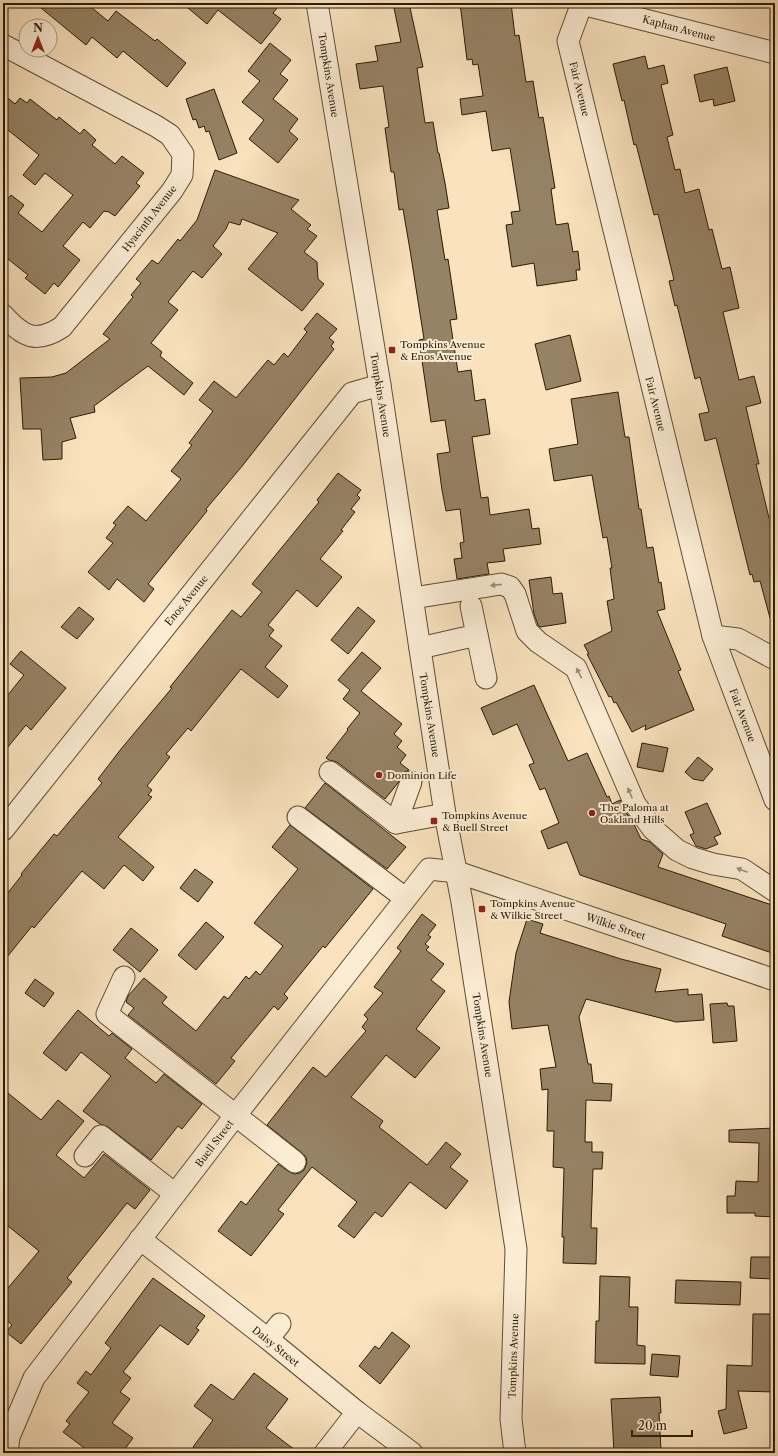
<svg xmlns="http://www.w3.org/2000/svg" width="778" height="1456" viewBox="0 0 778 1456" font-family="'Libre Caslon Text',serif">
  <rect width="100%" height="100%" fill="#f9e2bd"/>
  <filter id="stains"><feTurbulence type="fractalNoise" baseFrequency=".005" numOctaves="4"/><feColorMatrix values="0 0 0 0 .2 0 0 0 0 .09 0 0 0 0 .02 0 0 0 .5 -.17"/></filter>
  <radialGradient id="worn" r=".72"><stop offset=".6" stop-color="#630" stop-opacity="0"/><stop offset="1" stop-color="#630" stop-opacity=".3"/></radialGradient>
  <!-- building -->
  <g fill="#968265" stroke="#2b1b06">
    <polygon points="35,3 86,3 108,21 116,11 155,41 157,39 186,63 167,87 123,51 117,58 92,37 86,45"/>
    <polygon points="182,3 281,3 273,13 281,19 261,44 218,10 207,24"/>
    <polygon points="393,3 409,3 423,67 417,68 425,123 433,122 438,153 439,153 445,183 449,208 437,210 445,260 448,259 457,319 450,320 458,372 471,370 475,401 485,399 490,434 472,437 481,498 488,497 490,515 529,509 532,529 539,528 541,544 503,549 505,561 487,563 489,574 457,579 454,559 462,558 460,543 464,542 460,509 446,511 442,490 437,454 450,452 445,420 431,422 419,340 424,339 410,250 403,209 399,210 394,172 391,172 385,128 389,127 383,86 360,89 356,64 378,61 375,46 401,42"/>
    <polygon points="460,3 511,3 515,36 519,35 526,82 533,81 539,118 543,117 555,188 551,189 556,225 568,223 573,252 578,251 580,270 576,270 577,280 537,286 534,263 512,267 506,225 513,224 511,212 520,211 510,148 492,151 486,111 462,115 460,99 483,96 478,64 473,65 472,59 467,60"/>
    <polygon points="270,43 291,60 280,74 288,80 273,99 298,119 289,131 298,139 278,163 249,139 264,120 242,102 260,81 248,71"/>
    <polygon points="645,56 648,69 664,65 668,83 661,85 673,135 667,137 675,170 680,169 685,193 699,189 709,230 712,229 722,269 730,267 739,308 723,312 739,380 754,376 761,403 746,407 759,464 756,464 769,518 772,517 775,529 775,618 770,618 760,581 754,582 752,574 750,575 716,438 705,441 699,414 709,412 700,377 695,379 677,305 675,306 669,281 674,280 658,214 654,215 636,144 634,145 624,100 622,101 613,64"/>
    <polygon points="727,67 735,101 714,106 713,99 700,102 694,75"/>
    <polygon points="214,89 237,153 219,160 209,131 206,132 204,126 199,128 196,119 193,120 186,99"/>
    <polygon points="3,94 15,104 20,98 27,103 30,99 57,120 59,117 80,134 84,129 96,140 92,145 115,164 122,156 144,173 136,183 140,186 115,216 107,211 106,212 104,211 90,228 83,222 63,246 80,260 58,287 54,283 45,294 25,278 28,275 3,255 3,201 5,202 11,195 24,205 18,213 42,232 73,195 45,173 35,185 23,175 39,155 3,126"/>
    <polygon points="215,170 299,200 291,209 311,225 307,229 317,236 304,252 317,262 318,279 324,284 302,311 248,269 278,233 242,219 240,225 229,222 226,229 213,246 222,254 202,278 193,271 168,302 178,310 151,343 162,352 160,356 193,383 184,395 148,366 94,406 95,412 70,418 76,438 62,442 62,459 43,460 41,429 23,429 20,378 52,377 66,373 110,339 103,334 133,297 131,295 141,283 136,279 152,260 158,264 178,239 180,241 197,220"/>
    <polygon points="317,313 337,329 329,338 334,342 331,346 334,349 243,465 206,509 207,511 148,584 154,589 144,602 117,579 109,590 88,572 113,543 106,538 116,525 113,523 128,506 146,521 181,479 171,471 192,445 189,443 213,411 199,400 214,381 236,398 268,360 274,365 284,353 288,357 307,332 304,329"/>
    <polygon points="570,335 581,381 546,390 535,344"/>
    <polygon points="618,392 625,437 629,437 639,509 641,509 647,548 653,547 659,583 661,582 665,609 657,611 681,670 678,671 694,710 645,730 646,725 632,732 616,702 614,703 611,696 609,697 587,654 589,654 584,645 612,631 607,601 614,599 610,568 612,568 607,537 603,538 592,475 554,481 549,449 578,444 571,399"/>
    <polygon points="338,473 361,490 357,495 360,498 351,509 355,512 341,530 343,531 320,559 342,577 317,607 297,590 268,625 274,630 269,636 282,646 265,667 288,686 278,698 241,669 191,731 188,728 166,754 170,757 147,786 152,790 148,795 152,797 118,837 154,867 143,881 124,865 104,889 82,871 34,928 32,926 3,962 3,899 22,875 21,874 54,834 57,836 102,783 98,779 121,749 172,688 170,687 232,610 241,617 262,592 252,584 319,502 317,500"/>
    <polygon points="551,577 553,594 562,593 566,623 540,627 538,625 534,614 529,580"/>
    <polygon points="79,607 94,619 77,639 61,627"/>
    <polygon points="358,607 375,621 348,654 331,640"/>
    <polygon points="21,651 66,688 31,730 26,725 3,753 3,701 24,675 10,664"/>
    <polygon points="362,652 381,668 361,691 402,724 394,734 402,741 397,747 406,755 400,763 409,770 403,773 398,783 385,799 337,762 329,760 326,758 348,730 347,729 360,713 343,699 350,690 338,680"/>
    <polygon points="534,685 568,761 587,753 607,797 609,796 612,804 620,800 625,811 633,822 641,839 650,842 663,854 658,867 775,906 775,954 722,936 726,924 580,875 567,842 548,849 541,831 559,823 545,788 540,790 529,765 534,763 517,724 493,735 481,708"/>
    <polygon points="642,743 668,748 663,772 637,767"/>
    <polygon points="698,757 713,769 703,781 693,779 685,772"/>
    <polygon points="325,783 406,847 387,869 305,808"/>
    <polygon points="707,803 721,834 714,837 718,844 706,849 696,846 690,835 694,833 685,812"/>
    <polygon points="290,825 373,889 325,948 323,946 284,994 288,998 278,1010 274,1006 231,1058 235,1061 216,1084 128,1015 134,1008 126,1002 128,996 144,978 167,997 162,1003 196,1031 224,996 228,999 246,976 249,979 256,971 260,975 283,946 254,923 298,869 272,847"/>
    <polygon points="195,869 213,882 198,902 180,888"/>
    <polygon points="422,914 436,925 428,935 431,937 425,944 429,947 426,950 444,964 431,980 445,991 416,1029 440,1048 415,1078 386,1055 351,1097 383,1121 379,1127 427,1165 446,1142 461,1154 450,1167 468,1181 446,1209 410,1182 382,1217 375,1212 354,1238 338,1226 357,1202 312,1167 278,1210 284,1214 251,1256 218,1231 241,1201 246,1205 278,1164 288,1171 294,1174 300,1173 304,1170 307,1163 306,1157 302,1153 267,1125 313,1067 326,1077 366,1031 362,1027 368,1019 364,1015 383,993 374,987 401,951 397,948"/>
    <polygon points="527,919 543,924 540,933 621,959 661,969 655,992 688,989 688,995 702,994 704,1020 676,1022 586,999 579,1017 588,1064 591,1064 593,1083 612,1084 611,1101 586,1100 585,1142 592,1142 592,1152 603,1152 602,1169 593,1169 591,1228 597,1228 596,1264 563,1263 564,1237 562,1237 564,1168 553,1167 554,1131 547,1131 548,1089 542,1090 540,1069 556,1067 548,1025 512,1029 509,1002 516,953"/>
    <polygon points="206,922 224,937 196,970 178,955"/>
    <polygon points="131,928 158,950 140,972 113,950"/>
    <polygon points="35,979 54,993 44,1007 25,993"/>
    <polygon points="727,1003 728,1006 734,1006 737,1041 713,1043 710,1004"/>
    <polygon points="78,1010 109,1036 112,1033 132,1049 125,1058 156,1083 164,1074 202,1104 182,1129 178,1126 151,1160 108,1127 100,1124 83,1111 111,1076 81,1052 66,1071 43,1053"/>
    <polygon points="3,1089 41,1120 58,1100 84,1121 56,1155 84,1178 104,1154 150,1190 135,1209 127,1203 67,1278 72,1282 21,1344 6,1332 12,1325 3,1317 3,1294 39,1251 3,1222"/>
    <polygon points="775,1128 775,1217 755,1216 755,1213 727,1213 727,1196 735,1196 736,1181 758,1182 759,1143 729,1142 729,1130"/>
    <polygon points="751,1257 775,1257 775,1279 750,1278"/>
    <polygon points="600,1276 630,1277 629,1307 638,1307 637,1345 645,1346 645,1364 595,1363 596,1321 599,1321"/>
    <polygon points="153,1278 205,1316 196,1328 199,1330 188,1345 160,1325 123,1372 131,1378 120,1392 130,1399 112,1423 133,1438 122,1453 91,1453 63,1432 70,1424 66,1421 89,1392 77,1383 86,1371 91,1375 111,1348 105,1343"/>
    <polygon points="676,1280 741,1282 740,1305 675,1303"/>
    <polygon points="753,1314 775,1314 775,1392 738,1391 747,1428 724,1434 718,1411 726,1409 727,1365 752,1366"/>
    <polygon points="392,1332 410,1346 380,1384 359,1366 375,1346 379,1349"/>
    <polygon points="652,1354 680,1356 678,1377 650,1375"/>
    <polygon points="254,1373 288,1399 266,1428 299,1453 201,1453 193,1447 213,1420 194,1406 211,1384 233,1400"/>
    <polygon points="660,1397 661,1413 659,1413 661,1450 614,1452 611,1399"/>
  </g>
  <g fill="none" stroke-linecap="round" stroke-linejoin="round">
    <defs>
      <g id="minor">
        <polyline points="317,3 380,385 445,814 462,902 516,1249 511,1419 515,1453"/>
        <polyline points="582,3 568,41 713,636 775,800"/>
        <polyline points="582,4 775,53"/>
        <path d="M3,45L156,126L170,135L183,154L182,175L172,191L62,327C36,344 23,337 3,315"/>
        <polyline points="413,598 501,584 510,587 515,594 527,631 538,642 576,668 635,804 653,829 677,850 693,858 713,864 742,869 775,891"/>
        <polyline points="477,635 486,678"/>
        <polyline points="713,636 738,639 775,659"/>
        <polyline points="420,648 477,635 471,606"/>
        <polyline points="330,772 396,823 445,814"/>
        <polyline points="298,817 405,898"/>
        <polyline points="396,823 411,782"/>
        <polyline points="3,830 352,393 380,385"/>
        <polyline points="124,977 107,1014 295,1162"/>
        <polyline points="85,1156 101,1136 175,1194"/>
        <polyline points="140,1239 268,1339 357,1412 412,1453"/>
        <polyline points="268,1339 280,1324"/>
        <polyline points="7,1453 9,1437 34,1378 235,1116 429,869 457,872 775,980"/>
        <polyline points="325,1453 357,1412"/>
      </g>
    </defs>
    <!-- minor casing -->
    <use href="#minor" stroke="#5e4d34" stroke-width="23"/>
    <!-- minor -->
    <use href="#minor" stroke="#fbecd4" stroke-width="21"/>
  </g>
  <!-- one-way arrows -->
  <defs><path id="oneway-solid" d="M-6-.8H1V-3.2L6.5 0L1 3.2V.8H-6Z"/></defs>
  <g fill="#9d8e77">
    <use href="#oneway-solid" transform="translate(496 585) rotate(174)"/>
    <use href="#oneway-solid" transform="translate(579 673) rotate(-116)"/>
    <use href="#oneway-solid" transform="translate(630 793) rotate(-113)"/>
    <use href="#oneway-solid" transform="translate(742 870) rotate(-159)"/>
  </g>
  <!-- markers -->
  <g fill="#8f2418" stroke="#fbecd4" stroke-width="1.5">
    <rect x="388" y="346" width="8" height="8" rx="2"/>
    <circle cx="379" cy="775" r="4"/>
    <circle cx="592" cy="813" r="4"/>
    <rect x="430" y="817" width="8" height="8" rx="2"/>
    <rect x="478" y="905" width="8" height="8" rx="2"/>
  </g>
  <g text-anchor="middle" stroke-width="4" stroke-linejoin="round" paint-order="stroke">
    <!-- street labels -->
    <g font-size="10" fill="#2b1b06" stroke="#fbecd4">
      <text transform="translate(679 28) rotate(15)" y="4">Kaphan Avenue</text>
      <text transform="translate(329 75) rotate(81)" y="4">Tompkins Avenue</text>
      <text transform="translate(580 89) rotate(76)" y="4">Fair Avenue</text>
      <text transform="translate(149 218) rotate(-52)" y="4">Hyacinth Avenue</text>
      <text transform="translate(381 395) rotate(81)" y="4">Tompkins Avenue</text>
      <text transform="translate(656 404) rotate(76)" y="4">Fair Avenue</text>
      <text transform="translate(186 600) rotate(-51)" y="4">Enos Avenue</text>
      <text transform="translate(430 715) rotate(81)" y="4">Tompkins Avenue</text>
      <text transform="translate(743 715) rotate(69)" y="4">Fair Avenue</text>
      <text transform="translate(616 926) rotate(19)" y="4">Wilkie Street</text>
      <text transform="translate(483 1035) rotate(81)" y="4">Tompkins Avenue</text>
      <text transform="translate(214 1143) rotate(-53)" y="4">Buell Street</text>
      <text transform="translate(276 1346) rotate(39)" y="4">Daisy Street</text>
      <text transform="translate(513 1356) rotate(-88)" y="4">Tompkins Avenue</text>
    </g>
    <!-- poi labels -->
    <g font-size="10" fill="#2b1b06" stroke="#fbecd4" text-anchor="start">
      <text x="400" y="348">Tompkins Avenue<tspan x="400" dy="12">&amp; Enos Avenue</tspan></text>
      <text x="387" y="779">Dominion Life</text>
      <text x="600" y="811">The Paloma at<tspan x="600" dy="12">Oakland Hills</tspan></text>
      <text x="442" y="819">Tompkins Avenue<tspan x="442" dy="12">&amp; Buell Street</tspan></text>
      <text x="490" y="907">Tompkins Avenue<tspan x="490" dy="12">&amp; Wilkie Street</tspan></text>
    </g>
  </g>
  <!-- margin -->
  <rect width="778" height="1456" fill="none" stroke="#f9e2bd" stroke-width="16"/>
  <rect x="4" y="4" width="770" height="1448" fill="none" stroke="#2b1b06" stroke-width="2"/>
  <rect x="8" y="8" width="762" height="1440" fill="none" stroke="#2b1b06"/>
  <!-- north arrow -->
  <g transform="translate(38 38)"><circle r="19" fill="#fbecd4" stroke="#a89882"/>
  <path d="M0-3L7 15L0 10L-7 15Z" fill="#8f2418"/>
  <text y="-6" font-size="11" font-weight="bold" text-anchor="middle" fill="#2b1b06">N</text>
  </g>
  <!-- scale -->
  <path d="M632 1430v6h60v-6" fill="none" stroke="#2b1b06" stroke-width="2"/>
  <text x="638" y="1430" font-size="12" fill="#2b1b06" stroke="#fbecd4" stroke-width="3" paint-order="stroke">20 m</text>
  <rect width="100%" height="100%" filter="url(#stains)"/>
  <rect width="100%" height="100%" fill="url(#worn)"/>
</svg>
